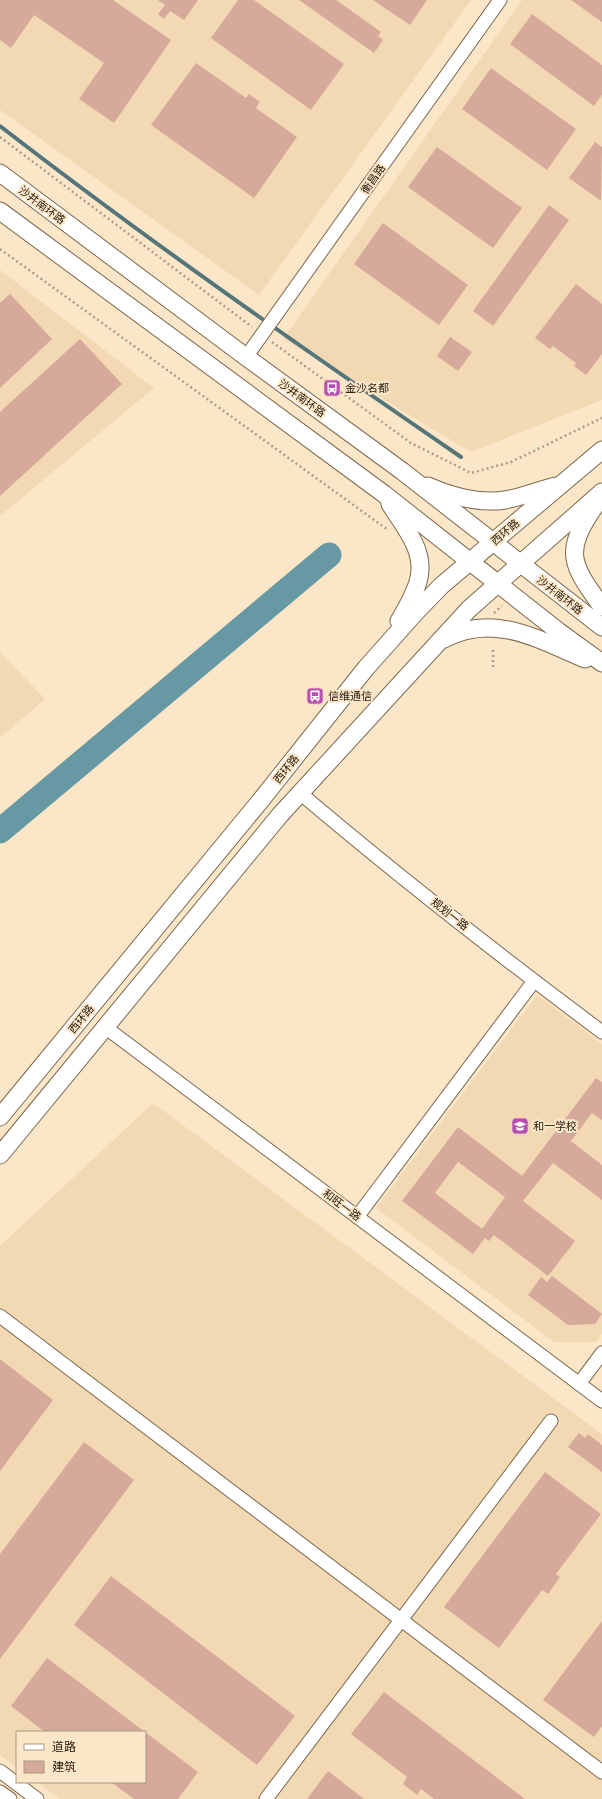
<svg xmlns="http://www.w3.org/2000/svg" width="602" height="1799" viewBox="0 0 602 1799" font-family="Helvetica,'Noto Sans SC',sans-serif">
  <rect width="100%" height="100%" fill="#fce6c8"/>
  <!-- built -->
  <g fill="#f3d8b4">
    <polygon points="0,0 471,0 259,295 0,110"/>
    <polygon points="522,0 602,0 602,400 471,452 283,339"/>
    <polygon points="0,270 154,388 0,516"/>
    <polygon points="0,652 45,699 0,738"/>
    <polygon points="537,995 602,1044 602,1334 596,1342 554,1342 376,1208"/>
    <polygon points="153,1103 602,1434 602,1799 60,1799 37,1782 145,1782 145,1732 17,1732 17,1767 0,1755 0,1246"/>
  </g>
  <g fill="none" stroke-linecap="round" stroke-linejoin="round">
    <!-- stream -->
    <path stroke="#54757a" stroke-width="4" d="M0,126C150,242 305,350 461,457"/>
    <!-- river -->
    <polyline stroke="#6799a5" stroke-width="25" points="0,831 329,555"/>
  </g>
  <!-- building -->
  <g fill="#d5aa9a" fill-rule="evenodd">
    <polygon points="0,0 113,0 171,40 114,123 79,99 104,63 34,15 11,48 0,40"/>
    <polygon points="158,0 198,0 184,20 170,11 164,19 158,14 165,5"/>
    <polygon points="238,0 254,0 344,64 311,110 211,38"/>
    <polygon points="299,0 336,0 381,32 378,36 383,40 374,53"/>
    <polygon points="373,0 427,0 410,25"/>
    <polygon points="571,0 602,0 602,22"/>
    <polygon points="532,14 602,65 602,95 594,106 510,44"/>
    <polygon points="196,63 246,98 249,94 260,102 256,108 297,137 254,198 151,125"/>
    <polygon points="491,68 576,129 547,170 462,109"/>
    <polygon points="595,142 602,147 601,201 569,178"/>
    <polygon points="437,147 522,208 493,248 408,187"/>
    <polygon points="549,205 569,220 493,326 473,311"/>
    <polygon points="383,223 468,285 439,325 354,264"/>
    <polygon points="576,284 602,304 602,354 586,375 574,366 576,363 553,346 550,349 535,338"/>
    <polygon points="10,294 52,339 0,388 0,303"/>
    <polygon points="450,337 472,352 458,371 437,356"/>
    <polygon points="80,339 122,384 0,496 0,412"/>
    <path d="M596,1078L602,1082V1120L592,1113L571,1141L602,1165V1200L553,1163L523,1201L575,1241L548,1276L494,1235L489,1241L485,1238L473,1254L402,1201L458,1127L522,1176ZM458,1162L505,1197L482,1229L435,1193Z"/>
    <polygon points="552,1276 602,1314 595,1324 568,1325 528,1295 541,1277 547,1282"/>
    <polygon points="0,1359 53,1400 0,1471"/>
    <polygon points="579,1433 585,1438 588,1434 602,1445 602,1472 568,1447"/>
    <polygon points="84,1442 134,1480 0,1659 0,1554"/>
    <polygon points="545,1472 601,1514 556,1574 560,1577 548,1594 542,1590 499,1648 444,1607"/>
    <polygon points="111,1576 295,1716 257,1765 74,1625"/>
    <polygon points="602,1621 602,1726 594,1737 543,1700"/>
    <polygon points="47,1658 198,1772 178,1799 134,1799 111,1782 145,1782 145,1732 45,1732 11,1706"/>
    <polygon points="384,1692 525,1799 434,1799 421,1789 417,1795 403,1784 407,1777 351,1734"/>
    <polygon points="328,1771 364,1799 307,1799"/>
  </g>
  <g fill="none" stroke-linecap="round" stroke-linejoin="round">
    <defs>
      <g id="minor">
        <polyline points="246,357 500,0"/>
        <path d="M300,793C398,876 499,955 602,1032"/>
        <polyline points="105,1027 602,1401"/>
        <polyline points="357,1217 534,981"/>
        <polyline points="0,1316 602,1772"/>
        <polyline points="579,1384 602,1353"/>
        <polyline points="0,1771 37,1799"/>
        <polyline points="0,1792 10,1799"/>
        <polyline points="266,1799 551,1421"/>
      </g>
      <g id="major">
        <polyline points="0,173 246,357 402,471 602,627"/>
        <polyline points="0,211 384,494 558,631 602,663"/>
        <path d="M428,486C450,496 480,504 505,500C522,497 539,490 556,486"/>
        <path d="M390,504C405,528 427,552 418,582C414,596 406,609 399,621"/>
        <path d="M595,506C563,552 571,564 602,607"/>
        <path d="M444,639C494,612 539,640 585,659"/>
        <polyline points="0,1117 261,800 366,668 415,613 441,586 602,450"/>
        <polyline points="0,1155 280,815 469,609 602,492"/>
      </g>
    </defs>
    <!-- minor casing -->
    <use href="#minor" stroke="#7b684e" stroke-width="15"/>
    <!-- major casing -->
    <use href="#major" stroke="#7b684e" stroke-width="19"/>
    <!-- path -->
    <g stroke="#ae9d86" stroke-width="2.5" stroke-dasharray="2 3" stroke-linecap="butt">
      <polyline points="0,137 252,327"/>
      <polyline points="0,249 388,530"/>
      <polyline points="272,342 411,443 471,473 511,462 602,418"/>
      <polyline points="494,613 502,606"/>
      <polyline points="493,667 493,650"/>
    </g>
    <!-- minor -->
    <use href="#minor" stroke="#fff" stroke-width="13"/>
    <!-- major -->
    <use href="#major" stroke="#fff" stroke-width="17"/>
  </g>
  <!-- icons -->
  <defs>
    <symbol id="bus-square" viewBox="-11 -11 22 22"><rect x="-9" y="-9" width="18" height="18" rx="4" fill="#b84fb3" stroke="#fce6c8"/><path d="M-5-6H5V4H4V6H2V4H-2V6H-4V4H-5ZM-3.5-4V0h7V-4ZM-3.5 1.2v1.5H-2V1.2ZM2 1.2v1.5H3.5V1.2Z" fill="#fff"/></symbol>
    <symbol id="school-square" viewBox="-11 -11 22 22"><rect x="-9" y="-9" width="18" height="18" rx="4" fill="#b84fb3" stroke="#fce6c8"/><path d="M0-5L7-2L0 1L-7-2ZM-4 1L0 2.5L4 1V4Q0 6-4 4Z" fill="#fff"/></symbol>
  </defs>
  <g fill-rule="evenodd">
    <use href="#bus-square" x="322" y="378" width="20" height="20"/>
    <use href="#bus-square" x="305" y="686" width="20" height="20"/>
    <use href="#school-square" x="510" y="1116" width="20" height="20"/>
  </g>
  <g text-anchor="middle" stroke-width="4" stroke-linejoin="round" paint-order="stroke">
    <!-- street labels -->
    <g font-size="11" fill="#282015" stroke="#fce6c8">
      <text transform="translate(373 179) rotate(-55)" y="4">衡昌路</text>
      <text transform="translate(42 205) rotate(37)" y="4">沙井南环路</text>
      <text transform="translate(302 398) rotate(36)" y="4">沙井南环路</text>
      <text transform="translate(505 532) rotate(-40)" y="4">西环路</text>
      <text transform="translate(560 595) rotate(38)" y="4">沙井南环路</text>
      <text transform="translate(286 769) rotate(-51)" y="4">西环路</text>
      <text transform="translate(450 914) rotate(38)" y="4">规划一路</text>
      <text transform="translate(81 1019) rotate(-51)" y="4">西环路</text>
      <text transform="translate(342 1205) rotate(37)" y="4">和旺一路</text>
    </g>
    <!-- poi labels -->
    <g font-size="11" fill="#282015" stroke="#fce6c8" text-anchor="start">
      <text x="345" y="392">金沙名都</text>
      <text x="328" y="700">信维通信</text>
      <text x="533" y="1130">和一学校</text>
    </g>
  </g>
  <!-- legend -->
  <rect x="16" y="1731" width="130" height="52" fill="#fce6c8" stroke="#a79780"/>
  <rect x="24" y="1744" width="20" height="6" fill="#ffffff" stroke="#a79780"/>
  <text x="52" y="1751" font-size="12" fill="#282015">道路</text>
  <rect x="24" y="1761" width="20" height="12" fill="#d5aa9a" stroke="#a79780"/>
  <text x="52" y="1771" font-size="12" fill="#282015">建筑</text>
</svg>
